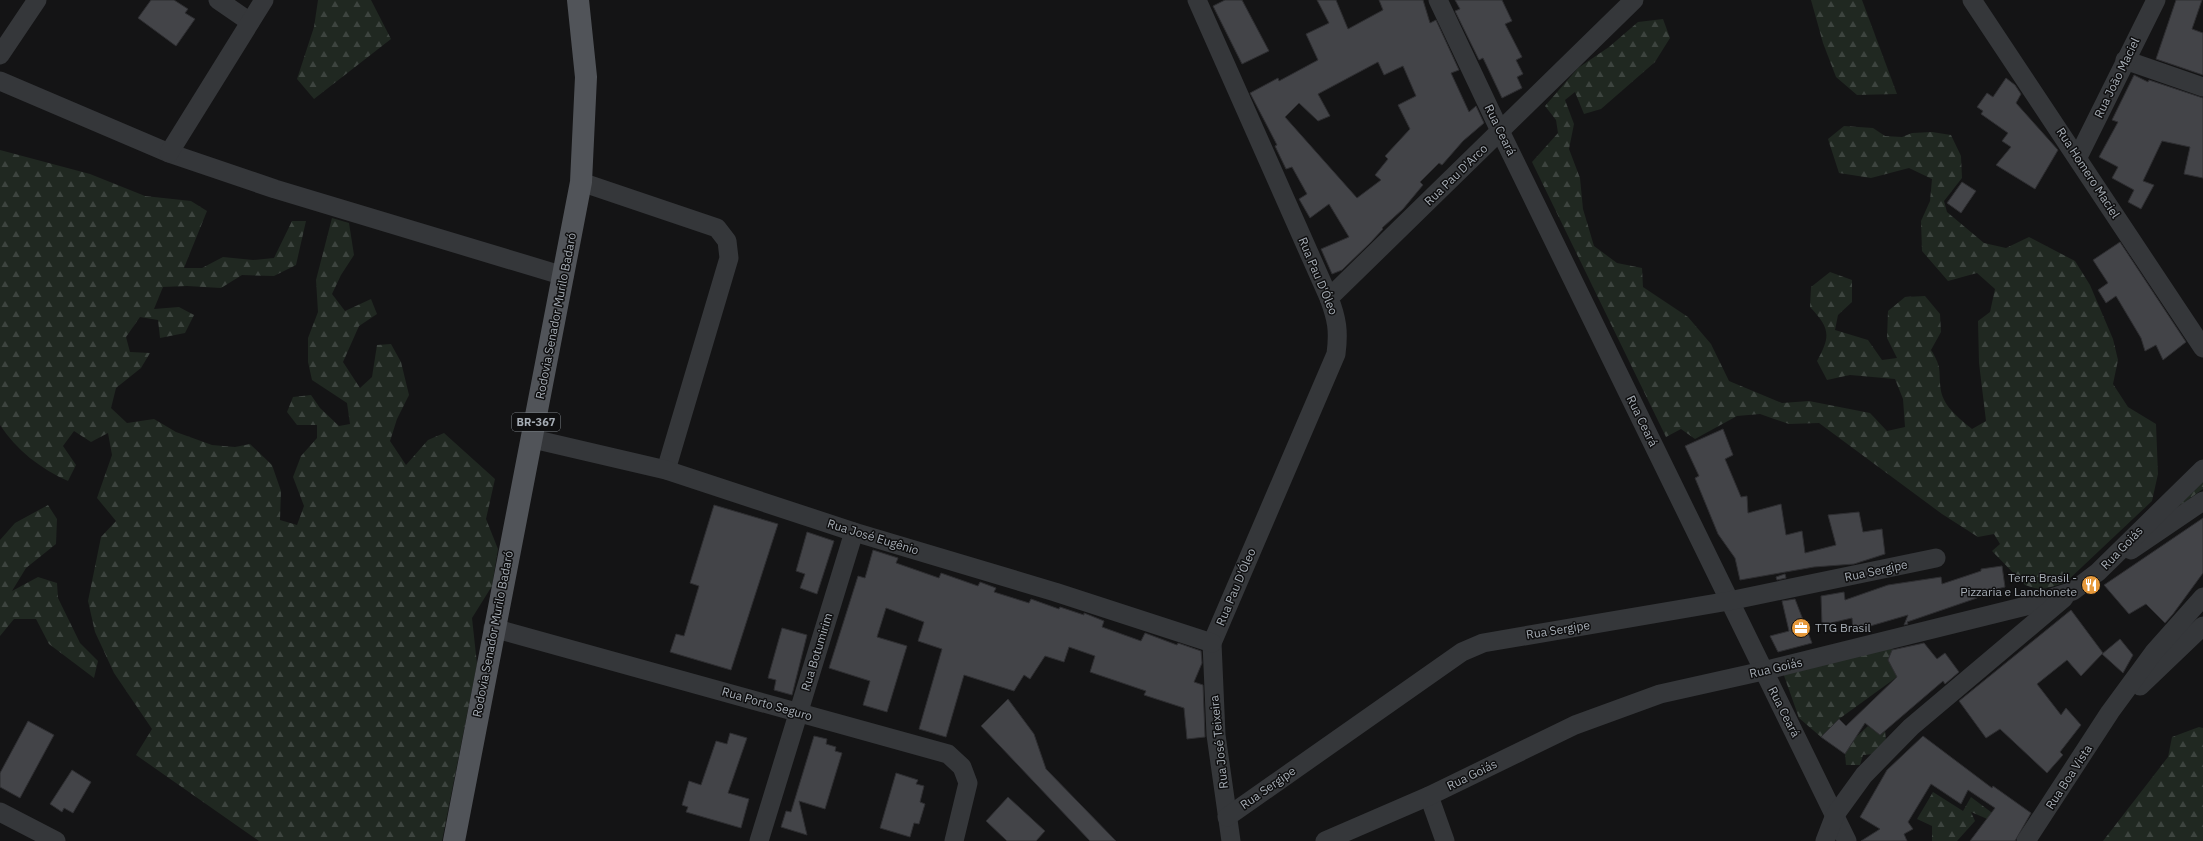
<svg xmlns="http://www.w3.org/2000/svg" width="2203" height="841" viewBox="0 0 2203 841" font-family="'IBM Plex Sans',sans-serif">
  <defs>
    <pattern id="forest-firs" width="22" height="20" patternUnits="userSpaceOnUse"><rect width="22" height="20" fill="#202821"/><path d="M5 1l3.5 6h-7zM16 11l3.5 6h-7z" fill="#3d443f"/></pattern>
  </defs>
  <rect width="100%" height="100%" fill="#141415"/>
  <!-- forest -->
  <g fill="url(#forest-firs)">
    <polygon points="318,0 371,0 391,39 314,99 297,79 314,27"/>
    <polygon points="1811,0 1862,0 1897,94 1857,95 1836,77 1823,43"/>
    <path d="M1663,19L1670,38L1655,62L1601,109L1584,114L1575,92L1565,100L1574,124L1569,149L1580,178L1583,209L1594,246L1617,263L1642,268L1643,287L1688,317L1711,344L1729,381L1782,403L1809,401L1870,413L1887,431L1905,427L1903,399L1895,379L1850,375L1827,380L1817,361C1831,336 1830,328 1810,307L1811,287L1830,272L1852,280V302L1838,315L1835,330L1868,340L1882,360L1897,358L1887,338L1888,311L1905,297L1925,296L1940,314L1941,332L1931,350C1943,369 1938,371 1941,391C1944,407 1960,419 1972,429L1986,421L1979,363L1978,321L1990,312L1995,289L1977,273L1948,281L1922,251L1921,221L1930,201L1932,179L1909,168L1871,178L1839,173L1828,139L1844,126L1873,128L1885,136L1902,137L1912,133L1932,132L1951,135L1961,156L1962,178L1944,201L1947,212L1984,243L2006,248L2029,237L2075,261L2090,285L2113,339L2118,360L2113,384L2128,407L2156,424L2158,474L2152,501L2065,583L2040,590L2025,585L1992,551L2000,544L1994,534L1978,537L1942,514L1819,423L1789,424L1760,414L1737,416L1695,439L1681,429L1666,437L1532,162L1558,133L1556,120L1545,106L1578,68L1609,47L1638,22Z"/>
    <path d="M0,150L90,174L145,196L191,201L207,211L184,268H202L223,257L253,260L274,258L292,221H306L296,265L274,276L242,275L221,288L187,286L163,287L154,309L179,307L194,315L185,333L160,338L158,320L140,317L126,337L130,352L150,353L141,368L116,388L111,408L127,423L154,419L176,432L212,445L235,447L250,444L272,465L281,491L280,520L297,525L304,506L293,477L301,456L317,438V425H297L287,412L293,397L311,395L320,408L339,426L350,424L347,403L312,380L308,362V338L318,312L316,280L332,218L349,223L354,255L341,275L332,294L345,311L371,299L377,314L359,326L343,362L360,388L372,377L377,345L391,344L401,362L409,395L397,419L390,441L406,465L428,440L444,433L495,479L486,519L498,549L492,586L472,618L477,664L442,841H259L136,755L152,729L114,673L95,632L88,601L101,537L116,521L97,498L112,455L108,433L91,442L74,431L63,446L76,465L68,481C41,469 16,450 0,425Z"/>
    <polygon points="2203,479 2203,489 2154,524"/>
    <polygon points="48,505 57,519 56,544 26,568 12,591 38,577 57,583 58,598 80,643 98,661 94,678 49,644 36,619 14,619 0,636 0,540 15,523"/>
    <polygon points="1894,645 1888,660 1897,677 1839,719 1821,737 1799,718 1782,670"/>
    <polygon points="1868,726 1880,735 1885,731 1886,740 1874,754 1863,755 1860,765 1846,765 1845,754 1856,737"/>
    <polygon points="2199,727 2203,728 2203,841 2103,841 2168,757 2172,737"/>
    <polygon points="1933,792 1963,811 1971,797 1995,815 1992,821 1971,812 1975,821 1957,841 1932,841 1932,826 1917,819"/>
  </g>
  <!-- building -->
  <g fill="#434448" stroke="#2e2e31" fill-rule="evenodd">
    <polygon points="151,0 174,0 188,9 185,13 195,19 176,46 138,18"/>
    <polygon points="1225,0 1242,0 1269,51 1242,64 1213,6"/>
    <path d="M1317,0H1336L1348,29L1383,10L1379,0H1423L1430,23L1436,20L1459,70L1451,73L1469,112L1476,106L1484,123L1463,141L1442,165L1439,163L1420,182L1423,185L1403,209L1382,228L1383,229L1370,243L1342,270L1332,274L1321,249L1349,237L1329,204L1310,218L1299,199L1307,194L1292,167L1286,169L1275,146L1277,145L1250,93L1278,78L1279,81L1318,60L1306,34L1329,23ZM1378,62L1384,75L1403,66L1416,96L1398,105L1410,129L1385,156L1388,159L1375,175L1381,180L1357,198L1285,117L1299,103L1318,121L1330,116L1318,94Z"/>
    <polygon points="1455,0 1502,0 1512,21 1505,24 1522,57 1516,60 1523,74 1517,77 1522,88 1502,98 1483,58 1479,60 1455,11 1460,9"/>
    <polygon points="2176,0 2202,0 2192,29 2203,33 2203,75 2156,59"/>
    <polygon points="2134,75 2148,82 2149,80 2203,98 2203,178 2184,174 2190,147 2162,141 2143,181 2154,185 2141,209 2128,202 2134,190 2112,178 2118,167 2099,157 2118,122 2112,120"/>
    <polygon points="2006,78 2015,85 2021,94 2016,103 2058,150 2035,189 1996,165 2011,147 2002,141 2008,133 1981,114 1983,111 1977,107 1987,93 1993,97"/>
    <polygon points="1962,182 1976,191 1961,213 1947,203"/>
    <polygon points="2120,242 2186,342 2163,360 2156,345 2145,351 2141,338 2116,296 2106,303 2098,290 2108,283 2093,260"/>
    <polygon points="1723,429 1733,455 1725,459 1741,497 1747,496 1748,513 1781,504 1786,535 1802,531 1805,553 1836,545 1828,515 1859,512 1863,532 1882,529 1885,554 1854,564 1814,567 1740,580 1735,558 1718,534 1695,478 1699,476 1685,446"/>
    <polygon points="714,505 778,524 731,670 670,652 676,634 684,636 699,586 690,583"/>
    <polygon points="2203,518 2203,573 2173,614 2165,623 2146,604 2129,614 2104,585"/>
    <polygon points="807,532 834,541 817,594 800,588 805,574 796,571"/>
    <polygon points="873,550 898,558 896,563 939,578 941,573 978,586 980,582 996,588 994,592 1029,603 1031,599 1059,609 1060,607 1084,615 1084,613 1104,621 1102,627 1141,641 1145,633 1177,645 1178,643 1201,651 1202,663 1194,682 1203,685 1205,737 1187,739 1184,708 1144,695 1146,691 1090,672 1095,656 1069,647 1064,662 1045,656 1030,679 1024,675 1014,691 964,675 946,737 919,729 942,649 918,641 924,622 886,608 877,637 907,646 887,712 863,705 870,681 829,668 858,576 865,578"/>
    <polygon points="2002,566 2005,587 1976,594 1977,598 1907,622 1908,624 1904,625 1908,615 1853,631 1852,618 1822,625 1821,596 1844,592 1845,600 1888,585 1941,577 1942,584 1981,571 1981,569"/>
    <polygon points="1785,574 1786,578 1777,580 1776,577"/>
    <polygon points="1795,599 1812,643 1778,652 1770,636 1789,631 1782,601"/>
    <polygon points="2071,610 2103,653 2081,676 2067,660 2037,684 2061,715 2066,708 2081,725 2060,752 2063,755 2047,773 2000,729 1986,738 1959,701"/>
    <polygon points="782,628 807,635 792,695 774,690 776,680 768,678"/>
    <polygon points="2120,639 2133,655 2123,673 2102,654"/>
    <polygon points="1924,643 1937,659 1945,653 1959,672 1945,684 1943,681 1880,735 1865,723 1845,754 1821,737 1839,719 1846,726 1897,677 1888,660 1892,650"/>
    <polygon points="1008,699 1034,734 1046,769 1116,841 1090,841 981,726"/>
    <polygon points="28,721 54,735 20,798 0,787 0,773"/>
    <polygon points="730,733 747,738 728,793 749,799 741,828 686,812 688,807 682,805 689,781 701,785 716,741 727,744"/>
    <polygon points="814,736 827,739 826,744 836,747 835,751 842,753 825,809 799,801 807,835 781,827 786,811 791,812"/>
    <polygon points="1923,736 1992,788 1993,786 2031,813 2015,841 1970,841 1995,808 1968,790 1961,804 1931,784 1908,822 1913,829 1904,834 1907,841 1861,841 1880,829 1860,817 1887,770"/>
    <polygon points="72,770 91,782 73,813 64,808 62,812 50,804"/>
    <polygon points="896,773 918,780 916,784 924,786 920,802 925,804 919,824 914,823 910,837 880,828"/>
    <polygon points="1008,797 1045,831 1036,841 1007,841 986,821"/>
  </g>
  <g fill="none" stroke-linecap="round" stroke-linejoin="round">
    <!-- minor -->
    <g stroke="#35373a" stroke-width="19">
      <polyline points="218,0 250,22"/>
      <path d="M1197,0L1329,298C1337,319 1339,331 1336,354L1212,643L1216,735L1231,841"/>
      <polyline points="1438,0 1500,131 1847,841"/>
      <polyline points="1972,0 2203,348"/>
      <polyline points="0,55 37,0"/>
      <polyline points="2125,60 2203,87"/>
      <polyline points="0,81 169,153 275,189 564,276"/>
      <polyline points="169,153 264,0"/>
      <polyline points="2078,157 2156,0"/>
      <polyline points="581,182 717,228 727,241 729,258 666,470"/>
      <polyline points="1329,298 1634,0"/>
      <polyline points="533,439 666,470 854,532 1055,592 1212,643"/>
      <polyline points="2131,550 2203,501"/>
      <polyline points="493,628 948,754 962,767 968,783 954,841"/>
      <polyline points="2140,686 2203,626"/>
      <polyline points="1429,796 1445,841"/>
      <polyline points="0,812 56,841"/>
      <polyline points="1227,817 1462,652 1483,643 1729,601 1936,558"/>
      <polyline points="759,841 854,532"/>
      <polyline points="1325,841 1429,796 1575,725 1660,694 1763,671 2030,605 2073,591 2098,572 2203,469"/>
      <polyline points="1825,841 1835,815 1864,775 1911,727 2064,598"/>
      <polyline points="2026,841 2110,712 2154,652 2203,597"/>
    </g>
    <!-- major -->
    <polyline stroke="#515459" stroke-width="22" points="454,841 581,182 586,77 578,0"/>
  </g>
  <!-- icons -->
  <defs>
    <symbol id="restaurant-disc" viewBox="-11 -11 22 22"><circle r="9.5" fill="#e6993b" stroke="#0f0f10"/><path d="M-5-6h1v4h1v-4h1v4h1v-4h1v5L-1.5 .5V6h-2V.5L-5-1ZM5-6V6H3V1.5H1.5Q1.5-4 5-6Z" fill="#fff"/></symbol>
    <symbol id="office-disc" viewBox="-11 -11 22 22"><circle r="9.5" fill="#e6993b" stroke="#0f0f10"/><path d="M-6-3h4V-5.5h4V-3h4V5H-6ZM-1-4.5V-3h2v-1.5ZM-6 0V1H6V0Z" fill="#fff"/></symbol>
  </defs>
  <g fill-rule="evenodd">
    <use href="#restaurant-disc" x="2080" y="574" width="22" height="22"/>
    <use href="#office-disc" x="1790" y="617" width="22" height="22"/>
  </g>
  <g text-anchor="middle" stroke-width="3" stroke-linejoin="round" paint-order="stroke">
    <!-- shield labels -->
    <rect fill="#0f0f10" stroke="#797e84" stroke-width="1" x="512" y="413" width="48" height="18" rx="3"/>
    <g font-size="11" font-weight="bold" fill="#a6adb5">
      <text x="536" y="426">BR-367</text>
    </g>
    <!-- street labels -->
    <g font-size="12" fill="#a6adb5" stroke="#0f0f10">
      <text transform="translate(2117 78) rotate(-64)" y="4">Rua João Maciel</text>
      <text transform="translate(1500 130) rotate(64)" y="4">Rua Ceará</text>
      <text transform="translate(2088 173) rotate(57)" y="4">Rua Homero Maciel</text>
      <text transform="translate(1456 175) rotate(-44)" y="4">Rua Pau D'Arco</text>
      <text transform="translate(1318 276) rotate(67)" y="4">Rua Pau D'Óleo</text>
      <text transform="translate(556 316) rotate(-79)" y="4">Rodovia Senador Murilo Badaró</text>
      <text transform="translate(1642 421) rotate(64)" y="4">Rua Ceará</text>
      <text transform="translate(873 537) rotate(17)" y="4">Rua José Eugênio</text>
      <text transform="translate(2122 548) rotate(-46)" y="4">Rua Goiás</text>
      <text transform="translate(1876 571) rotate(-12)" y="4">Rua Sergipe</text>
      <text transform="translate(1236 587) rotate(-67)" y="4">Rua Pau D'Óleo</text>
      <text transform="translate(1558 630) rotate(-9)" y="4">Rua Sergipe</text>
      <text transform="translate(493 634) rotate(-79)" y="4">Rodovia Senador Murilo Badaró</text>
      <text transform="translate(817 652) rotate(-73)" y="4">Rua Botumirim</text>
      <text transform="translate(1776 668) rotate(-13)" y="4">Rua Goiás</text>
      <text transform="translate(767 704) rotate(16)" y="4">Rua Porto Seguro</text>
      <text transform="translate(1784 712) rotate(63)" y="4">Rua Ceará</text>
      <text transform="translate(1219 742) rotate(-96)" y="4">Rua José Teixeira</text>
      <text transform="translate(1472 775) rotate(-26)" y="4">Rua Goiás</text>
      <text transform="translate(2069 777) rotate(-57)" y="4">Rua Boa Vista</text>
      <text transform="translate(1268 788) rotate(-35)" y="4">Rua Sergipe</text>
    </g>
    <!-- poi labels -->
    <g font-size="12" fill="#a6adb5" stroke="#0f0f10" text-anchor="end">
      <text x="2077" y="582">Terra Brasil -<tspan x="2077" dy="14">Pizzaria e Lanchonete</tspan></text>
      <text x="1815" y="632" text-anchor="start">TTG Brasil</text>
    </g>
  </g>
</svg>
